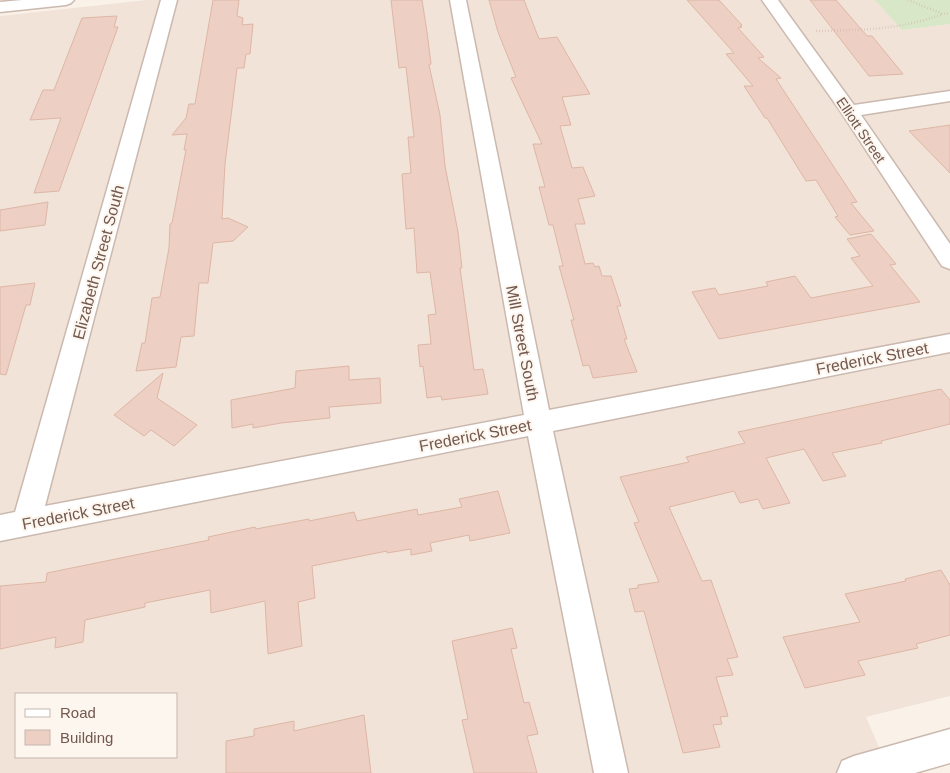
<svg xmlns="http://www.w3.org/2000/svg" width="950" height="773" viewBox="0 0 950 773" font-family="Helvetica,sans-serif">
  <rect width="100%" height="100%" fill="#faf2e8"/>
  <!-- residential -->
  <path fill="#f1e3d8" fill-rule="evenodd" d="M147,0H875L902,30L950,24V696L866,717L890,773H0V16ZM16,694H176V757H16Z"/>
  <!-- green -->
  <polygon fill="#d7e7c8" points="875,0 950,0 950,24 902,30"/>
  <!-- building -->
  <g fill="#edd0c3" stroke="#deb6a5">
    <polygon points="213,0 239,0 237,16 243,18 242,25 253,24 250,54 246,54 244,68 237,68 225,164 222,219 228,218 248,227 233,241 213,243 208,283 199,283 194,336 181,337 176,367 136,371 142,343 145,343 152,298 160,297 169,248 170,224 172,223 186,150 184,150 187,134 172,135 186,118 189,104 195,104"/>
    <polygon points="391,0 422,0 427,32 431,64 429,65 440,115 445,166 458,232 462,268 460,268 474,370 483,369 488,394 442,400 441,396 427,398 423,366 420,367 418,345 431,344 428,315 436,314 430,272 417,273 414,228 406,229 402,174 411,173 408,137 414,137 406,67 399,68"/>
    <polygon points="489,0 524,0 539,39 557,37 590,94 562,97 571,125 560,126 572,168 583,167 595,196 578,199 585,224 575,224 585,264 593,263 595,267 599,266 602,276 611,276 621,306 617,306 627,339 624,339 637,372 593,378 589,365 583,366 571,320 574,320 559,266 563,266 553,225 549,225 539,187 545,187 533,144 542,144 511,78 516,77 498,32"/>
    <polygon points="687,0 719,0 742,25 740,26 742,27 738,28 764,57 758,58 781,78 776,79 857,202 851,203 874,231 850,235 835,217 838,216 816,180 806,181 767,118 765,118 744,86 753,86 726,54 734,53"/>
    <polygon points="810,0 836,0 867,36 872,36 903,74 869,76"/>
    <polygon points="117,16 114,27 118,27 59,191 34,193 61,118 30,120 43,90 54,90 82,18"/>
    <polygon points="950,125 950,173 909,131"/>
    <polygon points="48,202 45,225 0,231 0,210"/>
    <polygon points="871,234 896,264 890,265 920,302 719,339 692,292 715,288 719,295 768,286 766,282 795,276 811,298 873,286 851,258 860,256 847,239"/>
    <polygon points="35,283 30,305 26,305 6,375 0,374 0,287"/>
    <polygon points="349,366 349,380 380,378 381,403 329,407 330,418 281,423 253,428 253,424 232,428 231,400 295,388 296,371"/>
    <polygon points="163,373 157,398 197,425 174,446 151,430 144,436 114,415"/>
    <polygon points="941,389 950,400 950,424 881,441 882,443 832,453 846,476 823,481 804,449 766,458 790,503 763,509 758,499 740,503 734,491 669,507 702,581 711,580 738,657 727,659 733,675 716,677 728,716 720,717 722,724 713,725 720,747 683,753 644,611 635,612 629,589 638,588 638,585 659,582 634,523 639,522 620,477 689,462 686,457 745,443 738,432"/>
    <polygon points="498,491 510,533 470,541 469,535 430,543 432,551 411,555 411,549 387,553 387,551 312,566 315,598 298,602 302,646 268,654 265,601 211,613 210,590 145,603 145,607 85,620 83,642 55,648 56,637 0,649 0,586 46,582 47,573 209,540 208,537 255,527 256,529 309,519 309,521 354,512 357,521 417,509 418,515 462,507 459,499"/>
    <polygon points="941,570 950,585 950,635 916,644 918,648 858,661 865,675 805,688 783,637 860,622 845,594 906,581 905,579"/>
    <polygon points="512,628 517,648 511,649 524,703 529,702 538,734 527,736 537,773 474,773 462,720 468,719 452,641"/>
    <polygon points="364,715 371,773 226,773 226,741 254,736 254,729 294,721 294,731"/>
  </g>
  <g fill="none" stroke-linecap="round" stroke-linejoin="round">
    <defs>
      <g id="minor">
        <polygon points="22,0 74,0 71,3 66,5 0,12 0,2"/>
        <polygon points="161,0 177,0 45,506 524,415 450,0 466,0 549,410 950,334 950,352 553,431 628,773 594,773 528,436 0,541 0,515 15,512"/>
        <polygon points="762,0 778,0 854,105 950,91 950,101 861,115 950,244 950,269 942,266 841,112"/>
        <polygon points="950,729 950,763 915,773 837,773 842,761 854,756"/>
      </g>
    </defs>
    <!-- minor casing -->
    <use href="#minor" stroke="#cbb9af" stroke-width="3"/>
    <!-- path -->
    <g stroke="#d2b3a6" stroke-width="2.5" stroke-dasharray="0.5 2.5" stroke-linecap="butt">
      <polyline points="908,0 943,14 950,13"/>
      <path d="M816,31C862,30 899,30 943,14"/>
    </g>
    <!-- minor -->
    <use href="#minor" fill="#fff" fill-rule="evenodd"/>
  </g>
  <g text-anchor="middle" stroke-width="4" stroke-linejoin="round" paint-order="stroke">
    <!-- far-street labels -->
    <g font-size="14" fill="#72584f" stroke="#fdf6ee">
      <text transform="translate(861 130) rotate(56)" y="5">Elliott Street</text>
    </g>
    <!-- street labels -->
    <g font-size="16" fill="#72584f" stroke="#fdf6ee">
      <text transform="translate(98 262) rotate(-75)" y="6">Elizabeth Street South</text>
      <text transform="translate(523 343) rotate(79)" y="6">Mill Street South</text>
      <text transform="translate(872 358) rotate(-11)" y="6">Frederick Street</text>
      <text transform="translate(475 435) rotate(-11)" y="6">Frederick Street</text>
      <text transform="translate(78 513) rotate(-11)" y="6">Frederick Street</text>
    </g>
  </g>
  <!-- legend -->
  <rect x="15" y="693" width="162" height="65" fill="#fdf6ee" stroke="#c5b7ae"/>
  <rect x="25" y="709" width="25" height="8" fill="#ffffff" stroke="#c5b7ae"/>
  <text x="60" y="718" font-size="15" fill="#72584f">Road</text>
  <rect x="25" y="730" width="25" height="15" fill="#edd0c3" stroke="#c5b7ae"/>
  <text x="60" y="743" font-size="15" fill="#72584f">Building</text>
</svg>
